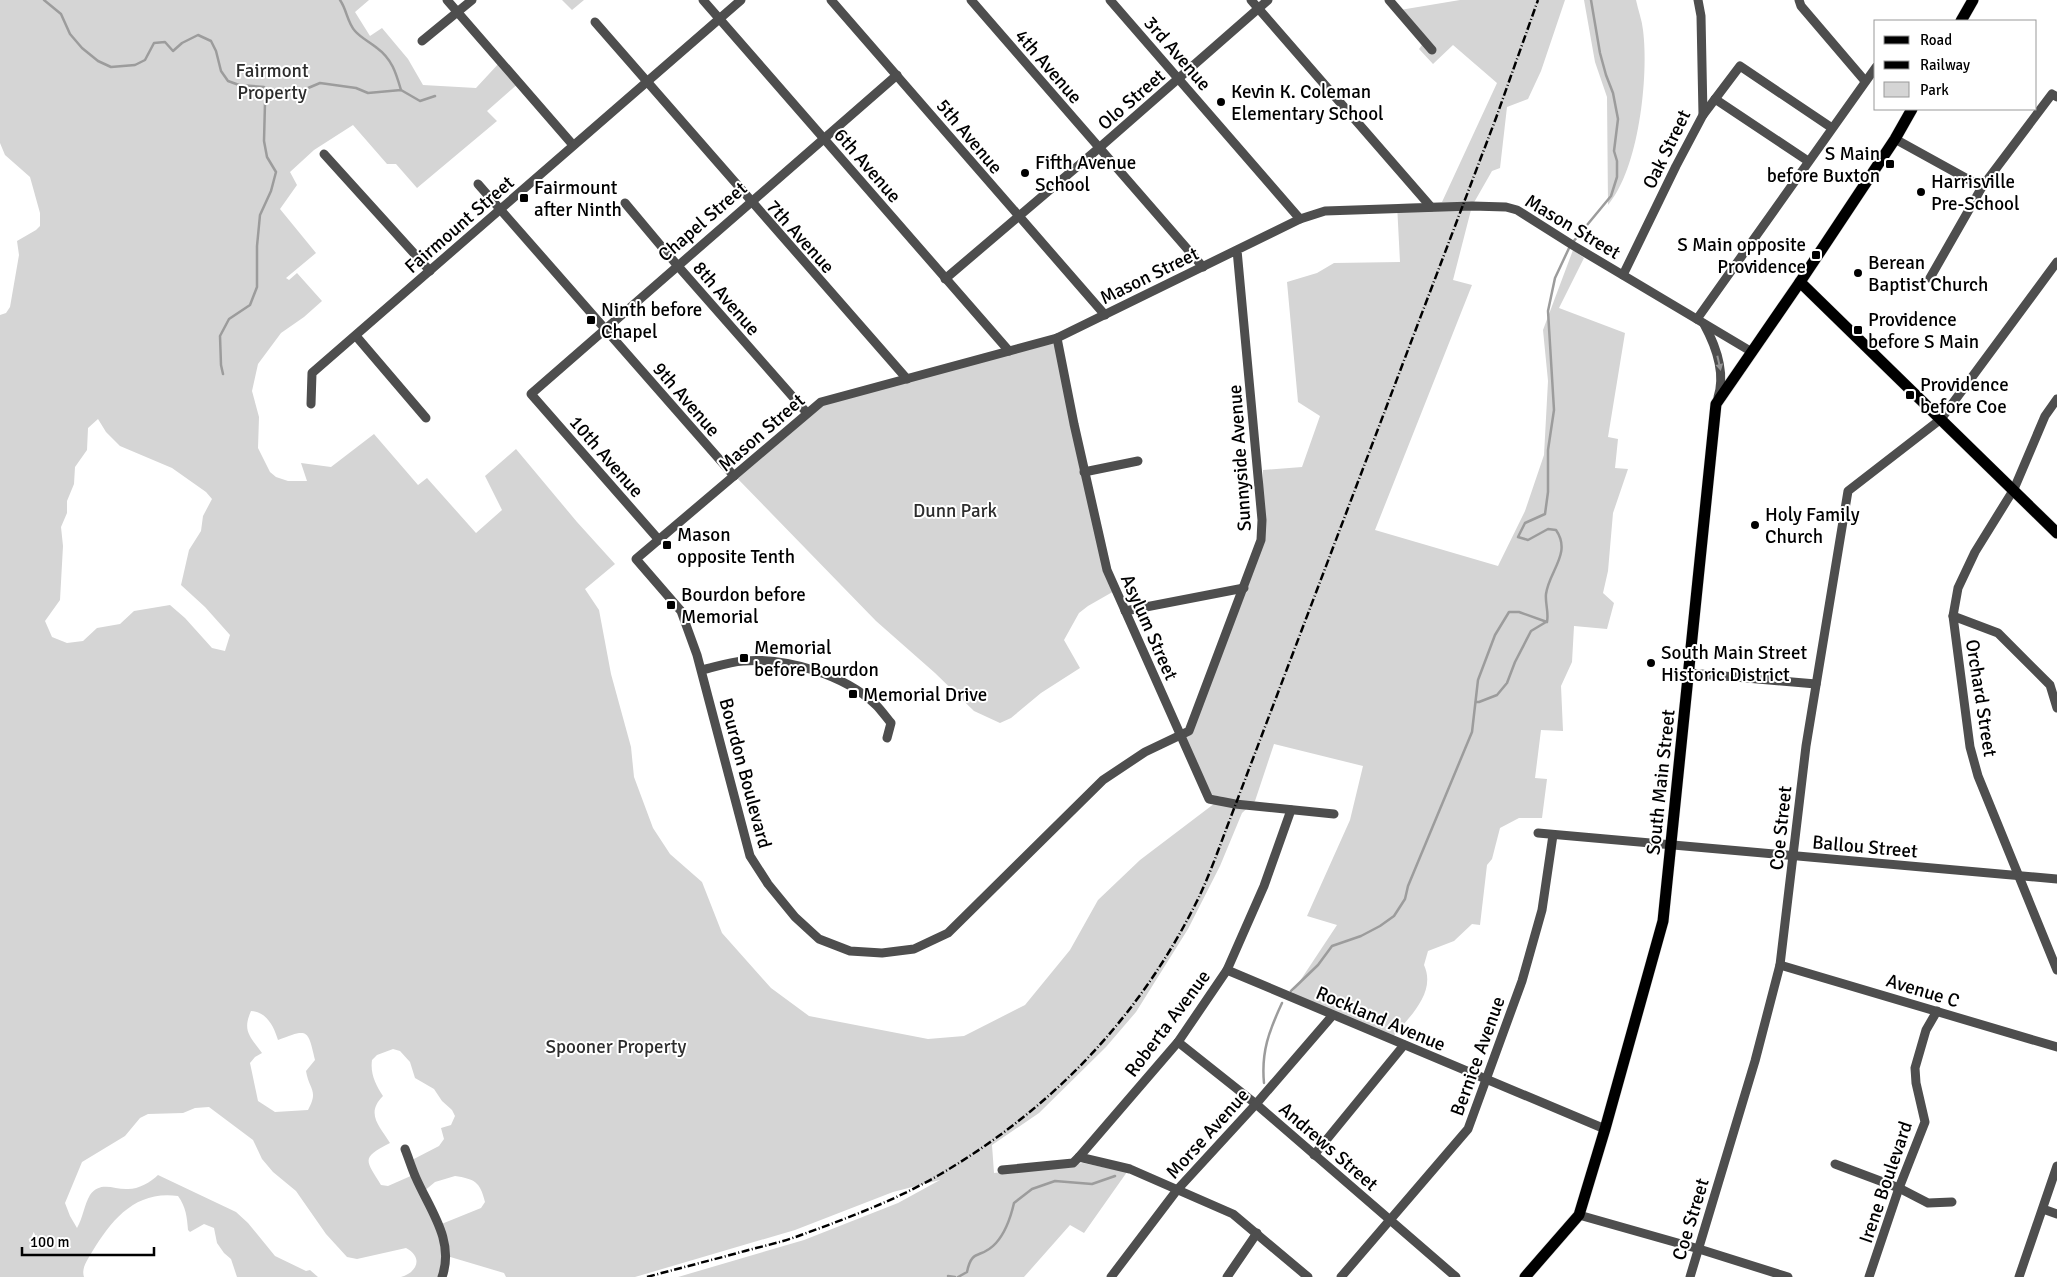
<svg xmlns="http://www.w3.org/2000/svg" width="2057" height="1277" viewBox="0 0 2057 1277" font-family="Signika,sans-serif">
  <rect width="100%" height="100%" fill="#fff"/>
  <!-- green -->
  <g fill="#d5d5d5" fill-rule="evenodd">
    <path d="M0,0H369L355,12L370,36L382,28L408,59L423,85L476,88L501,61L520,82L487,111L497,121L417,188L396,164H387L353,125L314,150L290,172L297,185L280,209L316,253L286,278L289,280L297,273L322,301L304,317L281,333L258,364L252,391L259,417L258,448L270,472L276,477L288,481H307L301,463L331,467L374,434L418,485L427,478L476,533L502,510L485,476L516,449L577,522L615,564L585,589L599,610L611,674L631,747L634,777L653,828L670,854L702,882L722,933L771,988L809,1016L928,1039L964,1036L1025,1005L1070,950L1098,900L1140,860L1223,797L1205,794L1179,736L1190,731L1263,537V470L1302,467L1320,416L1298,402L1287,282L1317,273L1334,263L1400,262L1397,204L1442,202L1497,83L1453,45L1433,64L1419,49L1425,41L1400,10L1460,0H1565L1541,71L1528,99L1507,107L1500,168L1492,171L1472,206L1453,280L1472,285L1375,530L1498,566L1525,511L1544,455L1548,381L1543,330L1573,250L1584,258L1559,308L1625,333L1608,437L1618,439L1615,468L1628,469L1613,513L1608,571L1603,593L1614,603L1607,629L1574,626L1572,662L1561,686L1563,731L1541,730L1535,778L1547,779L1542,818H1519L1500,828L1492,859L1487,865L1480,925L1472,924L1454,941L1428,951L1424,965C1437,993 1408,1018 1392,1038L1290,996L1337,925L1307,916L1350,820L1363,766L1274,744L1255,801L1242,813L1220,866L1188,929L1136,1012L1106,1047L1039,1113L992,1145L994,1173L1083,1163L1127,1172L1084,1233L1070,1225L1024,1277H678L804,1240L898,1203L940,1180L893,1192L795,1230L635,1277H506L504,1273L447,1256L441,1277H401C418,1272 423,1257 406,1248L357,1259L347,1257L326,1234L296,1191L273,1172L262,1159L253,1140L209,1107L195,1108L183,1113L148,1114L140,1118L125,1136L82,1162L65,1203L70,1216L77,1228C83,1218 84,1205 90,1195C100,1181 113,1189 126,1189C137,1190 150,1183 158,1175L236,1212L248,1223L275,1256L306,1271L310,1270L318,1277H237L231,1259L224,1253L217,1243L214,1228L204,1224L190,1232L188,1230C187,1217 186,1207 178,1196C136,1190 112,1219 92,1252C88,1259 81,1268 84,1277H0V315L6,313L10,307L19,255L17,241L36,230L40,226V213L30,177L5,155L0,143ZM98,419L106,432L120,446L172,468L206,492L212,499L203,516L201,531L189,550L181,585L205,607L230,635L225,651L212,648L185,618L170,605L134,611L120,624L97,628L83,641L67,643L52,637L45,621L60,600L63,546L61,527L67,513V501L74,484L75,467L87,450L88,428ZM251,1011C267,1012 274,1027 278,1040C308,1028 308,1029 315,1060L306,1071C309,1090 319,1090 308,1110L275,1112L258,1101L250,1063L255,1057L262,1053C250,1036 242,1031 251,1011ZM393,1049L400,1051L410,1062L415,1078L434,1089L442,1101L452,1110L455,1116L451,1125L441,1128L444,1139L439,1146L410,1161L413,1175L388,1186L381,1185C365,1159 361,1158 390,1143C380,1126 365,1114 383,1096C376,1085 370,1074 372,1060L377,1055ZM455,1176C474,1179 480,1181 485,1202L481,1208L439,1225L423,1192L435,1182Z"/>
    <polygon points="562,0 584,0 572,10"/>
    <path d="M1584,0H1636C1638,10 1642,20 1643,30C1649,76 1639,169 1608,205L1607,97L1595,62Z"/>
    <polygon points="1055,342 1116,590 1088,606 1079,613 1064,640 1080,668 1041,693 1011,718 1000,723 974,711 935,673 876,621 736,477 824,404"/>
  </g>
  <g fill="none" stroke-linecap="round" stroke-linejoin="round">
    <!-- stream -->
    <g stroke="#9c9c9c" stroke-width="2.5">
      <polyline points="44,0 61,14 70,34 82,48 98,61 111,67 135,65 145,60 154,43 165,42 173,51 182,43 198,35 211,41 216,51 221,71 228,81 239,85 264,87 270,94"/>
      <path d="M340,0C347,10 347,22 355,31C361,38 370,42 377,48C392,59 396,73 401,90"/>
      <polyline points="1573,242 1611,196 1617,177 1617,161 1614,151 1618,119 1613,93 1606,75 1600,53 1591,0"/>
      <polyline points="223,374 221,365 220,336 229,319 250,305 257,287 257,246 260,215 271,191 276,172 267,157 264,141 265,103 270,94 284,89 301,91 320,83 356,88 368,93 401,90 420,101 435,96"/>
      <polyline points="1476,702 1479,702 1497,695 1507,683 1515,662 1531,631 1546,622"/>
      <path d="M1291,991L1318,965L1332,946L1361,936L1380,926L1394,916L1405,899L1408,886L1472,732L1478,680L1495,635L1509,612H1519L1547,622C1549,612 1545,604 1546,594C1549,571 1572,553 1556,530L1548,529L1528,540L1518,537L1525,523L1545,514L1548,492V450L1554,410L1548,311L1555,278L1570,246"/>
      <path d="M1264,1083C1261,1052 1269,1031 1282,1003"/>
      <polyline points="948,1276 955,1277"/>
      <path d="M958,1277L967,1272C972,1247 981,1260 996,1243C1005,1233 1011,1216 1014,1203L1032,1189L1055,1181L1092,1184L1115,1176"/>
    </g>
    <defs>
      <g id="major">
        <polyline points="1961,21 1973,0"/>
        <polyline points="1800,282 2057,533"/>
        <polyline points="1525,1277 1579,1215 1605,1129 1663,921 1716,404 1800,282 1895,139 1912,109"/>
      </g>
    </defs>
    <!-- major casing -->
    <use href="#major" stroke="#dbdbdb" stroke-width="12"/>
    <!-- minor -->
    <g stroke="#4e4e4e" stroke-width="9">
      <polyline points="447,0 573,145"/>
      <polyline points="703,0 1009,351"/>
      <polyline points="831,0 1105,315"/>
      <polyline points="971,0 1203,267"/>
      <polyline points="1110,0 1300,219"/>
      <polyline points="1251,0 1431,207"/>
      <polyline points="1389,0 1432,50"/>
      <polyline points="1799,0 1801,6 1865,81"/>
      <polyline points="595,22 907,379"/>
      <polyline points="422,41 472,0"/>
      <polyline points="1715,99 1808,161"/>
      <polyline points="1703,115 1740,66 1832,128"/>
      <polyline points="1895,139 1982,187"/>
      <polyline points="324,154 430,271"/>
      <polyline points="478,184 734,476"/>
      <polyline points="625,203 677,265 807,413"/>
      <polyline points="1237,250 1262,520 1261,540 1189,731 1145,752 1103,780 948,933 914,949 882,953 850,951 819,939 795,917 768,884 750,856 697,655 681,611 636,559 821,402 1057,338 1300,219 1325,211 1472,206 1506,207 1517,210 1574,246 1752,352"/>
      <polyline points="1623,275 1676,166 1703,115 1701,16 1698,0"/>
      <polyline points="1930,278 1982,187 2052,94 2057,97"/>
      <polyline points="945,279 1099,148 1268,0"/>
      <polyline points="1697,319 1876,67"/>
      <path d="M1704,324C1716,346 1726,372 1718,397"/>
      <polyline points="356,336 426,418"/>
      <polyline points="1057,338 1074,424 1107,570 1209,799 1235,804 1334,814"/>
      <polyline points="2057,399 2045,416 2014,489 1975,552 1958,588 1953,616 1970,747 1978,776 2057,970"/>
      <polyline points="311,404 312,373 741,0"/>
      <polyline points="1084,472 1138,461"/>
      <polyline points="659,540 531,394 897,75"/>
      <polyline points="1125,611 1244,588"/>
      <polyline points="1953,616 1998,633 2050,685 2057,708"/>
      <path d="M702,670C715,667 729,662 743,661C786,657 845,675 876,705C881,710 886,717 891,723L887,738"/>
      <polyline points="1689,673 1816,684"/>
      <polyline points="1538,833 2057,879"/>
      <polyline points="1780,965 2057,1047"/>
      <polyline points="1227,970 1605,1129"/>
      <polyline points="1178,1042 1256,1104 1456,1277"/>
      <path d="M405,1149C409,1159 412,1169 416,1178C430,1210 455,1241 442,1277"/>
      <polyline points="1314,1155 1404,1045"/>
      <polyline points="1079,1157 1178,1042 1227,970 1264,886 1291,810"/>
      <polyline points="1835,1164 1899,1188 1928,1203 1952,1202"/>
      <polyline points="1002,1170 1073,1163 1079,1157 1130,1169 1233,1214 1308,1277"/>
      <polyline points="2043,1209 2057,1214"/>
      <polyline points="1579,1215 1699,1249 1788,1277"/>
      <polyline points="1111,1277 1177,1190 1256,1104 1332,1016"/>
      <polyline points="1227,1277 1257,1233"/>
      <polyline points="1341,1277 1468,1129 1522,981 1542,910 1553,835"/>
      <polyline points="1690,1277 1755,1061 1780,965 1806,746 1848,491 1941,419 2057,262"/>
      <polyline points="1869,1277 1899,1188 1925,1122 1916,1083 1915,1068 1926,1030 1937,1011"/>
      <polyline points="2019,1277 2057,1166"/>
    </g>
    <!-- major -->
    <use href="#major" stroke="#000" stroke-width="11"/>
    <!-- rail -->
    <path stroke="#000" stroke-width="2.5" stroke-dasharray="8 2.5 1 2.5" stroke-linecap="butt" d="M647,1277C680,1268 712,1260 745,1251C763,1246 783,1242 801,1235C848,1218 896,1200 939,1175C1052,1109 1140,1017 1198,899C1209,876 1218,851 1227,827L1496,118L1538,0"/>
  </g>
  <!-- one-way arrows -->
  <defs><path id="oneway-solid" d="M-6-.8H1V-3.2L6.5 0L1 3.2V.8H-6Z" transform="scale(1.25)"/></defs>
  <use fill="#959595" href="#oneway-solid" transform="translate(1719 363) rotate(77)"/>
  <!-- markers -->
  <g fill="#000" stroke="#fff" stroke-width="2">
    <circle cx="1221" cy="102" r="5"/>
    <rect x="1885" y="159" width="10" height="10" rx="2.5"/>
    <circle cx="1025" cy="173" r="5"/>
    <circle cx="1921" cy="192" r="5"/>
    <rect x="519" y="193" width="10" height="10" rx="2.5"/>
    <rect x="1811" y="250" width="10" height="10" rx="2.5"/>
    <circle cx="1858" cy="273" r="5"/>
    <rect x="586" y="315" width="10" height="10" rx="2.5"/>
    <rect x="1853" y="325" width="10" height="10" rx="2.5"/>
    <rect x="1905" y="390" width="10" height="10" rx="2.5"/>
    <circle cx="1755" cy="525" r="5"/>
    <rect x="662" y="540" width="10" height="10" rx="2.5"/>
    <rect x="666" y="600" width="10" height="10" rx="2.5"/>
    <rect x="739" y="653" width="10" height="10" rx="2.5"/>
    <circle cx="1651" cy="663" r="5"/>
    <rect x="848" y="689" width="10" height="10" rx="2.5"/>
  </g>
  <g text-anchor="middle" stroke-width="4" stroke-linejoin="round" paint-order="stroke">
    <!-- street labels -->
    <g font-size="19" fill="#000" stroke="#fff">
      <text transform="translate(1178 53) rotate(49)" y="7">3rd Avenue</text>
      <text transform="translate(1049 66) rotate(49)" y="7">4th Avenue</text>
      <text transform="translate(1131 99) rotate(-41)" y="7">Olo Street</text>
      <text transform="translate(970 136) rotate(50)" y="7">5th Avenue</text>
      <text transform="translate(1666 149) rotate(-64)" y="7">Oak Street</text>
      <text transform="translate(868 165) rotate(49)" y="7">6th Avenue</text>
      <text transform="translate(702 221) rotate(-41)" y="7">Chapel Street</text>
      <text transform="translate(459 224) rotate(-41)" y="7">Fairmount Street</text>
      <text transform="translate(1573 226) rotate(31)" y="7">Mason Street</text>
      <text transform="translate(801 236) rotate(48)" y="7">7th Avenue</text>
      <text transform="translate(1149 275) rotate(-26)" y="7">Mason Street</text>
      <text transform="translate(727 298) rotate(49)" y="7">8th Avenue</text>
      <text transform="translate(687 399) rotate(49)" y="7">9th Avenue</text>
      <text transform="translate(761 432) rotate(-41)" y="7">Mason Street</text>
      <text transform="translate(607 456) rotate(49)" y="7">10th Avenue</text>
      <text transform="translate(1239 458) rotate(-94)" y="7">Sunnyside Avenue</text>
      <text transform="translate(1150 627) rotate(66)" y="7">Asylum Street</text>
      <text transform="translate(1982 698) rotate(81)" y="7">Orchard Street</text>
      <text transform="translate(746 773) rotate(75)" y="7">Bourdon Boulevard</text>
      <text transform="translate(1660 782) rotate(-84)" y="7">South Main Street</text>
      <text transform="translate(1780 828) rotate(-84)" y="7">Coe Street</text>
      <text transform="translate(1865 846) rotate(5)" y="7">Ballou Street</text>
      <text transform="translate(1923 990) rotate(17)" y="7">Avenue C</text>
      <text transform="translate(1381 1018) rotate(23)" y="7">Rockland Avenue</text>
      <text transform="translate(1167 1023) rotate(-53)" y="7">Roberta Avenue</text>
      <text transform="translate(1477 1056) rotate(-70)" y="7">Bernice Avenue</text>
      <text transform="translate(1207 1133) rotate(-48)" y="7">Morse Avenue</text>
      <text transform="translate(1329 1146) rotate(41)" y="7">Andrews Street</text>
      <text transform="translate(1885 1182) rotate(-71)" y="7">Irene Boulevard</text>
      <text transform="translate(1690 1219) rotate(-73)" y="7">Coe Street</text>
    </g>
    <!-- park labels -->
    <g font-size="19" fill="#2c2c2c" stroke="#fff">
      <text x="272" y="77">Fairmont<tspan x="272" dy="22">Property</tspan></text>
      <text x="955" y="517">Dunn Park</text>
      <text x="616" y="1053">Spooner Property</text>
    </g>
    <!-- poi labels -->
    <g font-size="19" fill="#000" stroke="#fff" text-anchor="start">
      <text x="1231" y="98">Kevin K. Coleman<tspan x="1231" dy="22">Elementary School</tspan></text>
      <text x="1880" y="160" text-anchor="end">S Main<tspan x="1880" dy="22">before Buxton</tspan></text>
      <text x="1035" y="169">Fifth Avenue<tspan x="1035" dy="22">School</tspan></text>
      <text x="1931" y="188">Harrisville<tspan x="1931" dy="22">Pre-School</tspan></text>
      <text x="534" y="194">Fairmount<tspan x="534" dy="22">after Ninth</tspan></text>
      <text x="1806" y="251" text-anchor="end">S Main opposite<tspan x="1806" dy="22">Providence</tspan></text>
      <text x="1868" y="269">Berean<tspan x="1868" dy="22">Baptist Church</tspan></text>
      <text x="601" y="316">Ninth before<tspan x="601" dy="22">Chapel</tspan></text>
      <text x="1868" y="326">Providence<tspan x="1868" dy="22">before S Main</tspan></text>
      <text x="1920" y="391">Providence<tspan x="1920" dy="22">before Coe</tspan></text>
      <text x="1765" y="521">Holy Family<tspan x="1765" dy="22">Church</tspan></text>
      <text x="677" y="541">Mason<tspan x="677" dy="22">opposite Tenth</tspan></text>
      <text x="681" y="601">Bourdon before<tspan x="681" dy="22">Memorial</tspan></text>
      <text x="754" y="654">Memorial<tspan x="754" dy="22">before Bourdon</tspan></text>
      <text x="1661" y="659">South Main Street<tspan x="1661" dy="22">Historic District</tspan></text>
      <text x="863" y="701">Memorial Drive</text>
    </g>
  </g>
  <!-- legend -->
  <rect x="1874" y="20" width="162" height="90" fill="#ffffff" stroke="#999999"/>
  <rect x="1884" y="36" width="25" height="8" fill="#000000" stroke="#999999"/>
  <text x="1920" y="45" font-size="15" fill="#000000">Road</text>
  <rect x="1884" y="61" width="25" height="8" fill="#000000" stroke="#999999"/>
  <text x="1920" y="70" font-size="15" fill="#000000">Railway</text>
  <rect x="1884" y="82" width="25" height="15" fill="#d5d5d5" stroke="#999999"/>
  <text x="1920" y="95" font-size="15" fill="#000000">Park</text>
  <!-- scale -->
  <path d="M22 1247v8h132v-8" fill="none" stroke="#000000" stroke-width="2.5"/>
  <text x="30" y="1247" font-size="15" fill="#000000" stroke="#ffffff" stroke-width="4" paint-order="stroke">100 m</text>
</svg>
